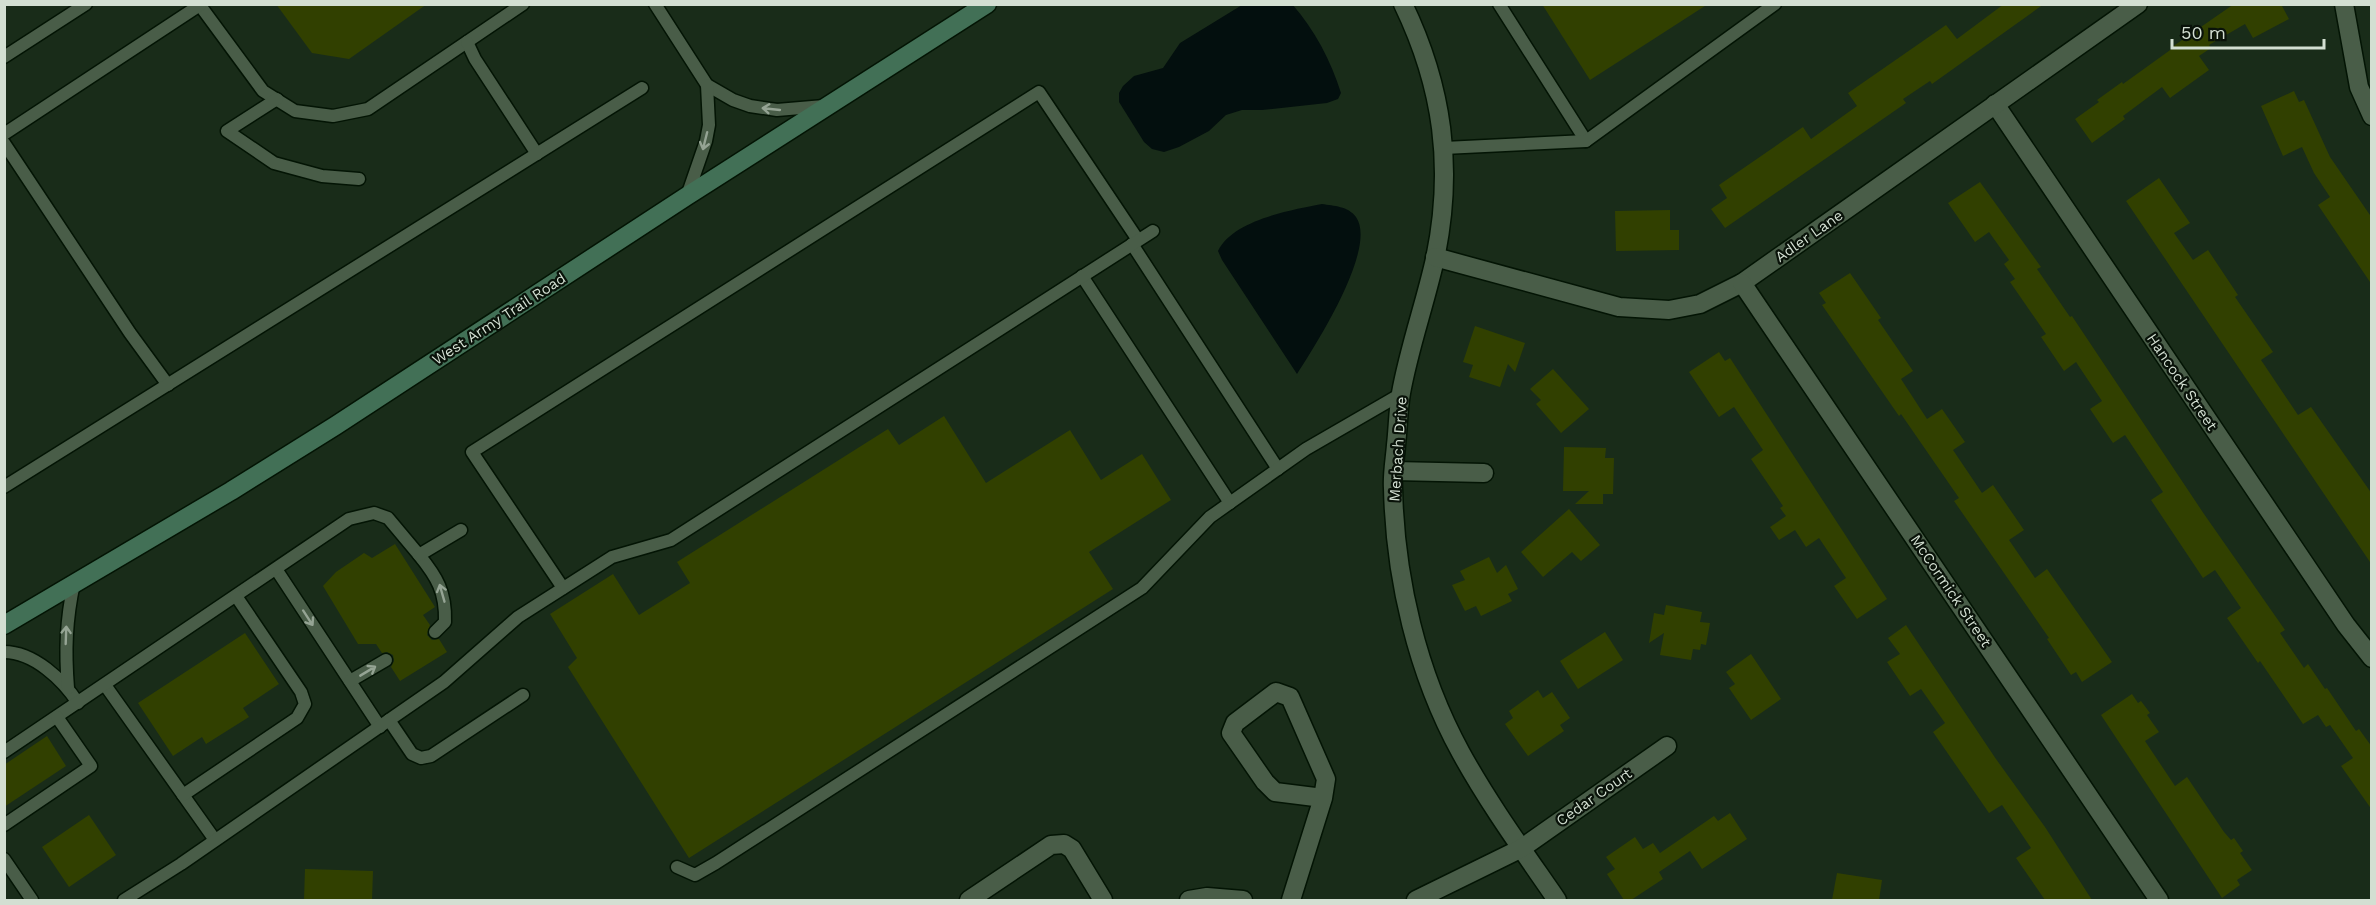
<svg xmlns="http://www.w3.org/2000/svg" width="2376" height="905" viewBox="0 0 2376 905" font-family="'Work Sans',sans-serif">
  <rect width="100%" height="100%" fill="#192c19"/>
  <!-- water -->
  <g fill="#030f0e">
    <path d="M1292,4C1315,30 1331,61 1341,93L1338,99L1327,103L1262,110H1242L1226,115L1209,131L1179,147L1164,152L1152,149L1144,142L1119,102V93L1123,86L1134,76L1163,68L1180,43L1242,5Z"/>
    <path d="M1322,204C1334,206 1348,206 1356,217C1378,248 1315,346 1297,374L1222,260L1218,251C1233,220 1291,210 1322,204Z"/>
  </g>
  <!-- building -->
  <g fill="#314000">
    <polygon points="276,4 427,4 349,59 312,53"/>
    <polygon points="1542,4 1708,4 1590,80"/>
    <polygon points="2004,4 2044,4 1932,84 1930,81 1903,99 1906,103 1725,228 1711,209 1727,198 1719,185 1803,127 1811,139 1857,106 1848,93 1946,25 1957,39"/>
    <polygon points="2234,4 2281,4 2289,19 2253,38 2245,24 2209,45 2211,48 2199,56 2209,70 2170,98 2162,87 2123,116 2125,119 2092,143 2075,119 2099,102 2097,100 2122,82 2123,84 2173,48 2172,47"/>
    <polygon points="2294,91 2299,102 2304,100 2330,157 2372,218 2372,285 2318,205 2330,197 2314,173 2302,147 2283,156 2261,106"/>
    <polygon points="2159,178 2190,223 2174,233 2193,260 2208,250 2238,295 2235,297 2273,352 2261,360 2298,415 2311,407 2372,494 2372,565 2126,201"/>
    <polygon points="1980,182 2041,267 2037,269 2070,317 2072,316 2204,514 2285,630 2280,633 2304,668 2308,664 2325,689 2327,688 2356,731 2359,729 2372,747 2372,810 2341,766 2353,758 2330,725 2326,727 2318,715 2303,724 2260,661 2258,663 2227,618 2241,608 2215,570 2203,578 2151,500 2163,492 2125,435 2113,443 2090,409 2102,401 2076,362 2064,371 2041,337 2046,334 2010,282 2015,279 2004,264 2009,260 1989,232 1975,242 1948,203"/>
    <polygon points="1670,210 1670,230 1679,230 1679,250 1616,251 1615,211"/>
    <polygon points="1850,273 1881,318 1878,320 1913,371 1901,379 1927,419 1942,409 1965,442 1953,450 1982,493 1993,485 2024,530 2009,540 2035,578 2047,569 2112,662 2082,682 2076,672 2071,675 2047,639 2049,638 1954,501 1959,498 1901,414 1899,416 1822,305 1826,303 1819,293"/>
    <polygon points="1475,326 1525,343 1515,372 1508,364 1500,387 1469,377 1473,365 1463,362"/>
    <polygon points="1719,352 1725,361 1730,358 1887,599 1857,619 1834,586 1846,578 1819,538 1806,547 1795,530 1779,540 1770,527 1786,516 1780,508 1783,506 1751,459 1763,450 1734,407 1719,417 1689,372"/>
    <polygon points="1553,369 1589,409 1561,433 1536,404 1541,400 1530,389"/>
    <polygon points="944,416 986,483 1070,430 1101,480 1142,454 1171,500 1089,552 1113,589 689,858 568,667 577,658 550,614 613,574 639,615 690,583 677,562 888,429 899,445"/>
    <polygon points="1564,447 1606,448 1605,458 1614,458 1613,494 1603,494 1603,504 1575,504 1589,491 1563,491"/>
    <polygon points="1569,509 1600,545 1581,561 1572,552 1543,577 1521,552"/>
    <polygon points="395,544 435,607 423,615 430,625 427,635 432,640 439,639 447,652 400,681 391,667 394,661 393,655 387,652 382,653 376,644 358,644 323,586 336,572 364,553 372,558"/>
    <polygon points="1489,557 1497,573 1506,565 1518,589 1508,594 1512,601 1481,616 1476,606 1465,611 1452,585 1465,580 1460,571"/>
    <polygon points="1666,605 1702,612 1700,622 1710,623 1706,645 1701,644 1700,650 1693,649 1691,660 1660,655 1664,633 1649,643 1654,613 1664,615"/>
    <polygon points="1906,625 1996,759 2045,827 2092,900 2045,900 2016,858 2031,848 2002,805 1989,813 1933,732 1945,723 1921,689 1910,696 1887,662 1900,654 1888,638"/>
    <polygon points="1605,632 1623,660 1578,689 1560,661"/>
    <polygon points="245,633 279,684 243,708 249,717 206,744 202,737 173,756 138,703"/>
    <polygon points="1751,654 1781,699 1751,720 1729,688 1735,684 1726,672"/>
    <polygon points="1538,690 1543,698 1552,692 1570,718 1560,725 1564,731 1528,756 1505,724 1513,718 1509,711"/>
    <polygon points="2132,694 2138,703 2141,701 2150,713 2147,715 2159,732 2145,741 2175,786 2187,777 2224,832 2231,840 2234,838 2243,851 2240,853 2252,870 2237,880 2240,885 2222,898 2101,715"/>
    <polygon points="47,736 66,766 4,807 4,765"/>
    <polygon points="1730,813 1747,839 1702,869 1690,851 1659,872 1663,879 1631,900 1624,900 1607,874 1615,869 1606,857 1635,837 1643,849 1653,843 1660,853 1714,816 1718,821"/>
    <polygon points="89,815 116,855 69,887 42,847"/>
    <polygon points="305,869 373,871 372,900 304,900"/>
    <polygon points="1837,873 1882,880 1879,900 1832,900"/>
  </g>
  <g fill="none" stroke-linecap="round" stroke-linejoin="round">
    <defs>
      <g id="lane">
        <polyline points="199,4 263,91 295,111 333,116 368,109 523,4"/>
        <polyline points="655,4 707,85 733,100 750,106 777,110 824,106"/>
        <polyline points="1499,4 1586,141"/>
        <polyline points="467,42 475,59 537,154"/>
        <polyline points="4,57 86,4"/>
        <polyline points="277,99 227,131 274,163 322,176 359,179"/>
        <polyline points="4,134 200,5"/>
        <polyline points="4,143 130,333 168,385"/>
        <polyline points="1444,148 1586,141 1775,4"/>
        <polyline points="687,196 706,141 709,125 707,85"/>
        <polyline points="1132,244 1278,469"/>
        <polyline points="1082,276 1230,503"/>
        <polyline points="4,487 642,88"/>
        <path d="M419,555C437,577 446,592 445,622L435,632"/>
        <polyline points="276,569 380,727"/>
        <polyline points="563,588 472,452 1039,92 1138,240"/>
        <path d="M4,652C34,652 63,680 78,703"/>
        <polyline points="350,681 386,660"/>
        <polyline points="105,685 215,840"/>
        <path d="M68,688C65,651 66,620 74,583"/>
        <polyline points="389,720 412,754 421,758 431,756 523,695"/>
        <polyline points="4,752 349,519 374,513 388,518 419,555 461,530"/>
        <polyline points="183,795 297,718 305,704 301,692 236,596"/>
        <polyline points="4,825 91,766 57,717"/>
        <polyline points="4,859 32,900"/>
        <polyline points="677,867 695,875 716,863 1142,588 1210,517 1306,449 1401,394"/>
        <polyline points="124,900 181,864 444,682 518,617 612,557 671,540 1153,231"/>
      </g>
      <g id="street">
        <path d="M1403,4C1443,87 1454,168 1435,259C1425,304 1409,348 1401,393C1398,410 1398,428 1396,445C1395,459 1392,474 1393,488C1395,578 1417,673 1461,753C1489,804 1524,852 1557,900"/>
        <polyline points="2344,4 2359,87 2372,116"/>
        <polyline points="1995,104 2346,625 2372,658"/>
        <polyline points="1435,257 1619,307 1669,310 1700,304 1742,283 2138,4"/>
        <polyline points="1742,283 2159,900"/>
        <polyline points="1394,471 1484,473"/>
        <polyline points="969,900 1051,845 1064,844 1072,849 1103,900"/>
        <polyline points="1189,900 1207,897 1243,900"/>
        <polyline points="1291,900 1323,798 1326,779 1290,697 1276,692 1235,723 1231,733 1265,782 1275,792 1323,798"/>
        <polyline points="1416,900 1522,848 1667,746"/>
      </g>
      <polyline id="secondary" points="4,625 231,491 335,426 687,196 987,4"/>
    </defs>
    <!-- lane casing -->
    <use href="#lane" stroke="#031404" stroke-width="15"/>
    <!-- street casing -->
    <use href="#street" stroke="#031404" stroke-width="21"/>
    <!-- secondary casing -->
    <use href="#secondary" stroke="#031404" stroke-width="21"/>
    <!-- lane -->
    <use href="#lane" stroke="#495d48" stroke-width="12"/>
    <!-- street -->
    <use href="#street" stroke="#495d48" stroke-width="18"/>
    <!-- secondary -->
    <use href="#secondary" stroke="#427056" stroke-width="18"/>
  </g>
  <!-- one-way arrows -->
  <defs><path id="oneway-shaft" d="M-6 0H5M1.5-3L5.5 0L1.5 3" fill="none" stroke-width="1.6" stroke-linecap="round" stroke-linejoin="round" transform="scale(1.5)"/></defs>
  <g stroke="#95a494">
    <use href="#oneway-shaft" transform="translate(771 109) rotate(-174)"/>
    <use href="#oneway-shaft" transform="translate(705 141) rotate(104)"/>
    <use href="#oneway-shaft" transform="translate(442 593) rotate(-106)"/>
    <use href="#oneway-shaft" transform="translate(308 618) rotate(57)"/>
    <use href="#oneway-shaft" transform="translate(66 635) rotate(-88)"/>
    <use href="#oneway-shaft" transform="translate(368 671) rotate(-31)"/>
  </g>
  <g text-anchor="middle" stroke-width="4.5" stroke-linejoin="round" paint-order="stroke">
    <!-- street labels -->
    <g font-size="15" fill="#d3dfd2" stroke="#091209">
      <text transform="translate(1809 236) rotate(-35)" y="5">Adler Lane</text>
      <text transform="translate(499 319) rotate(-33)" y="5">West Army Trail Road</text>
      <text transform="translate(2182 382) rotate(56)" y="5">Hancock Street</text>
      <text transform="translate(1398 449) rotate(-86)" y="5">Merbach Drive</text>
      <text transform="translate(1951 591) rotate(56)" y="5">McCormick Street</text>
      <text transform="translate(1594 797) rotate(-35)" y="5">Cedar Court</text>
    </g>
  </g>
  <!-- border -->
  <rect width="2376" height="905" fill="none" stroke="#d3dfd2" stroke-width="12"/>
  <!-- scale -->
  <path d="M2172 39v9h152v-9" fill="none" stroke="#d3dfd2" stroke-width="3"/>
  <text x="2181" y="39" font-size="18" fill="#d3dfd2" stroke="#091209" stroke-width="4.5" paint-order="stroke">50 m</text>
</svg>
